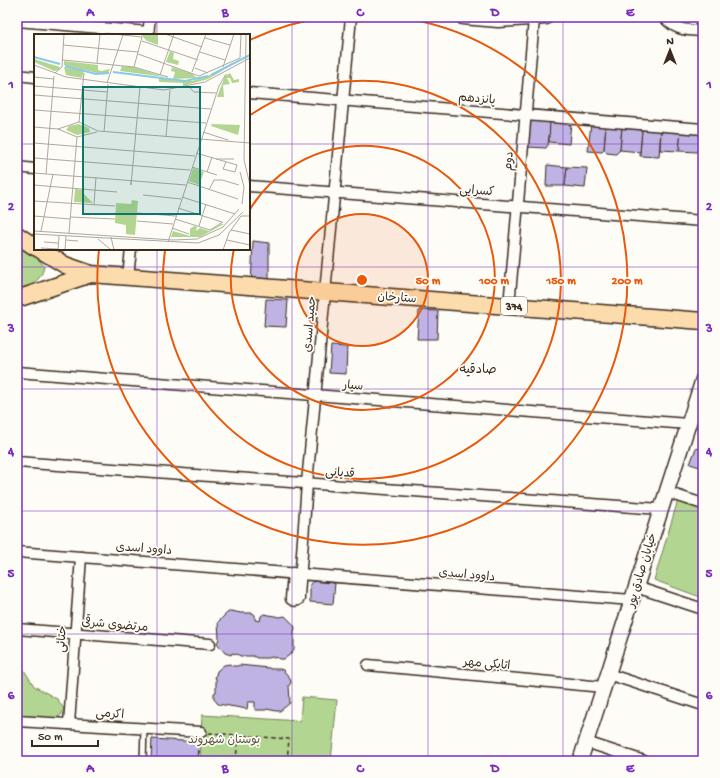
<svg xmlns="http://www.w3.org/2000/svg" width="720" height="778" viewBox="0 0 720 778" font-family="'Gochi Hand','Playpen Sans Arabic',sans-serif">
  <rect width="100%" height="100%" fill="#fdfcf7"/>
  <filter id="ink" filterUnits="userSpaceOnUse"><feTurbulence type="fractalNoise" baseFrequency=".025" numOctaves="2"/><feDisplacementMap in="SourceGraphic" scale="8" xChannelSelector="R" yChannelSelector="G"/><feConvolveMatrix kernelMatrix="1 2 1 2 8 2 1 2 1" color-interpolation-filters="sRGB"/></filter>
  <g filter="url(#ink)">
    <!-- green -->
    <g fill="#b2d691" stroke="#768058">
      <path d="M17,243L35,255L44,266C42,281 30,286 17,292Z"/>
      <polygon points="678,500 703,508 703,598 654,580"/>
      <polygon points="17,661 19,662 34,686 57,699 64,709 61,715 55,719 17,716"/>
      <polygon points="302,697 337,700 331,761 200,761 202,715 300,721"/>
    </g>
    <!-- building -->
    <g fill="#bfb3e4" stroke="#3b2a1e">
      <polygon points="530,120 551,120 548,145 546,148 528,147"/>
      <polygon points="550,122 571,123 569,144 549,142"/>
      <polygon points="591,123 606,124 604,150 602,152 588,151"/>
      <polygon points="606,125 622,126 620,150 616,154 607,153 604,150"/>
      <polygon points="642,127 661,129 659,157 640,156"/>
      <polygon points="622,128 642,130 640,152 620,150"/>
      <polygon points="661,130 681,131 679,151 660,150"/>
      <polygon points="681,131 700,133 700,148 697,152 679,151"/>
      <polygon points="547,165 567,167 565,186 546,186"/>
      <polygon points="567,167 587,168 585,188 565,186"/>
      <polygon points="253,241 269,243 269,287 251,286"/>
      <polygon points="266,299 288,300 286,327 264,326"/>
      <polygon points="419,310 438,311 437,339 417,339"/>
      <polygon points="331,346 347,347 346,374 329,373"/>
      <polygon points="696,448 703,450 703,468 690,464"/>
      <polygon points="314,581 335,583 333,604 310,602 310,584"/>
      <polygon points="231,611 241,613 253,613 255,615 255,620 260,621 261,616 264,614 280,617 285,616 294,625 295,628 294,632 294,650 292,653 284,659 279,659 278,658 272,657 269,658 257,658 253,656 240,656 239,655 232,653 231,655 225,653 217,643 219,639 218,622 227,613"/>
      <polygon points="230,664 232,666 238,666 239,665 269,668 271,669 280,669 283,670 290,678 291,683 289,685 290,703 280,711 276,711 267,709 266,710 255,710 255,702 248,702 247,709 218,704 214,699 214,693 216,692 216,678 215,678 217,671 224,665"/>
      <polygon points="152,739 199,742 198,761 151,759"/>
      <polygon points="446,758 466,759 466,761 446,761"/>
    </g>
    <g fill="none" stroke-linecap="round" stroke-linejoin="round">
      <defs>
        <polyline id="service" points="143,761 144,728"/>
        <g id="minor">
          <path d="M664,17C676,31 686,30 703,31"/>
          <polyline points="17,21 149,32"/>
          <polyline points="148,35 150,17"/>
          <polyline points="17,75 35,77"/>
          <polyline points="249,93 703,129"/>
          <polyline points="17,167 35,169"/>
          <polyline points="249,186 703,221"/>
          <polyline points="128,277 131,249"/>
          <polyline points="509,306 534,19"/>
          <polyline points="17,372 688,424"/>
          <polyline points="17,462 660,509"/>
          <polyline points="666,492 703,504"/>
          <polyline points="17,552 632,600"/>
          <path d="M293,573L291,599C294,601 296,602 299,599V596L307,483L351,17"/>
          <polyline points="636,587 703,609"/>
          <polyline points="17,629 210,644"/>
          <polyline points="368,665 603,687"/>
          <polyline points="608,674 703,705"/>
          <polyline points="17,721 201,732"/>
          <polyline points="69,724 81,557"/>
          <polyline points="586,742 644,761"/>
        </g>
        <g id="secondary">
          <polyline points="463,17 498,20 546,17"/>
          <polyline points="580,761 703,379"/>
        </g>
        <g id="primary">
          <polyline points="17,235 35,247"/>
          <polyline points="39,249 65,265 91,274 703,321"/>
          <polyline points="17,299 91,274"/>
        </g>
      </defs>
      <!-- service casing -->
      <use href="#service" stroke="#3b2a1e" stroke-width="8"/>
      <!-- minor casing -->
      <use href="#minor" stroke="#3b2a1e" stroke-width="13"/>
      <!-- secondary casing -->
      <use href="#secondary" stroke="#3b2a1e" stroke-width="17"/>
      <!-- primary casing -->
      <use href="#primary" stroke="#3b2a1e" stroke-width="19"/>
      <!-- path -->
      <g stroke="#3b2a1e" stroke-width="1.5" stroke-dasharray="4 3" stroke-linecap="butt">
        <polyline points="209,733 289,739 287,761"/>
        <polyline points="198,760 209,761"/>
        <polyline points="198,761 200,741"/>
        <polyline points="236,761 238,735"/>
      </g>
      <!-- service -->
      <use href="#service" stroke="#fdfcf7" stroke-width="5"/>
      <!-- minor -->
      <use href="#minor" stroke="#fdfcf7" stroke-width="10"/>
      <!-- secondary -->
      <use href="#secondary" stroke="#fdfcf7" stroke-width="14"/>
      <!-- primary -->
      <use href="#primary" stroke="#fcdcac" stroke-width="16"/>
    </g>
  </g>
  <!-- grid -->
  <path fill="none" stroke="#7b2cbf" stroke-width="1" stroke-opacity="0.55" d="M157,17V35M292,17V761M428,17V761M563,17V761M17,144H35M249,144H703M157,249V761M17,267H703M17,389H703M17,511H703M17,634H703"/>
  <!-- distance rings -->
  <circle cx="362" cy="280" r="66" fill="#e8590c" fill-opacity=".12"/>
  <g fill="none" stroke="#e8590c" stroke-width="2">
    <circle cx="362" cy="280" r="66"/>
    <path d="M249 211A132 132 0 1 1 234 249"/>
    <path d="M249 116A199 199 0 1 1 165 251"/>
    <path d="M250 40A265 265 0 0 1 327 17M397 17A265 265 0 1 1 99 250"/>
  </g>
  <g text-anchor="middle" stroke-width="3.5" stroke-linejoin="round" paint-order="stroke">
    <!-- shield labels -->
    <rect fill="#fdfcf7" stroke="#75695f" stroke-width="1" x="501" y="297" width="26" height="18" rx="3"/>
    <g font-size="11" font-weight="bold" fill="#3b2a1e">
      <text x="514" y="310">374</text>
    </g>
    <!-- street labels -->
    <g font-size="12" fill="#3b2a1e" stroke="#fdfcf7">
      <text transform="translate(477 98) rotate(5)" y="4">پانزدهم</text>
      <text transform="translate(508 161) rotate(-85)" y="4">دوم</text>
      <text transform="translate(477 190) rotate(4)" y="4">کسرایی</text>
      <text transform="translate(397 297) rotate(4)" y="4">ستارخان</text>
      <text transform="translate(309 324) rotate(-85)" y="4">حمید اسدی</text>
      <text transform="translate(353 385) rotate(4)" y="4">سیار</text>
      <text transform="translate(340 472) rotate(4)" y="4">قدیانی</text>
      <text transform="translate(144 548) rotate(4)" y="4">داوود اسدی</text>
      <text transform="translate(641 570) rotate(-73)" y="4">خیابان صادق پور</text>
      <text transform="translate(467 574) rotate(5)" y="4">داوود اسدی</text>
      <text transform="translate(115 624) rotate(5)" y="4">مرتضوی شرقی</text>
      <text transform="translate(61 639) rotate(-86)" y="4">ختائی</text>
      <text transform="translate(487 663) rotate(5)" y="4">اتابکی مهر</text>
      <text transform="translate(110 713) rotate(4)" y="4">اکرمی</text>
    </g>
    <!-- park labels -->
    <g font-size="12" fill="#59553b" stroke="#fdfcf7">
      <text x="224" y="743">بوستان شهروند</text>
    </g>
    <!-- neighbourhood labels -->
    <g font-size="13" fill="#3b2a1e" stroke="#fdfcf7">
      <text x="478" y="373">صادقیه</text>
    </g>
  </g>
  <!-- overview -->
  <g transform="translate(34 34)">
    <rect width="216" height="216" fill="#fdfcf7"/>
    <path d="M124,0V11L113,7L107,1ZM136,17L140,19L139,25L145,27L144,31L132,28ZM0,25L26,33L25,36L20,37L0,28ZM30,27L64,31V36L67,37L76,35L74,39H63L30,31ZM88,32L99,33L131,43L86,37ZM30,33L50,37L48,44L32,41ZM138,33L157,39L163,44L139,45L141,38L137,37ZM190,36L174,45L149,52V49L125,48V44L158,47ZM196,39L200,46L205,45V48L198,49L196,44H193L196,50L189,51L190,63H183L191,42ZM45,90L55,94L56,98L43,101L32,96L35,92ZM178,90L206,91L204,101L177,92ZM159,134L170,138L165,151L155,147ZM41,155L50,156V160L59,169L40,168ZM98,166L104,167L101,201L92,200V191L81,189L82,169L97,170ZM187,190H190L166,203H137L139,197L156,202V195L160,192L163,193L162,197L166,194L175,197Z" fill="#b2d691"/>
    <path fill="none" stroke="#86cbe7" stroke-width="2" d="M0,23L26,30M31,32L62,40L75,39M79,38L127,44M177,41L216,21M127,44L151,47L174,42"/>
    <path fill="none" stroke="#afa8a0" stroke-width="1" d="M79,0L108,3M131,0L168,13M212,0L210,126L216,151M171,4L196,11M108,7L164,26M29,11L104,18M166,18L191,26M104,20L165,42L206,24L207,0M29,26L100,33L134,43M63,29L66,0M0,31L32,43L130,56L171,48L216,24M100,33L108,3M189,33L200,0M161,34L174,39M158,38L172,0M21,39L28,33L30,0M126,41L140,0M0,43L20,45M73,49L89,1M0,52L73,58M155,53L160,58L182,59M0,61L177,75M0,76L172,89M45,88L50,39M0,93L24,95L43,103L63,98M24,95L45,88L64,97L216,109M70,98L74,50M169,98L194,106M132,103L136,56M0,109L161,122M162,119L203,131L201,138L189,135L192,128M0,124L156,136M182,125H200M158,133L183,141M173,138L178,123M206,138L210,153L208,170M0,139L152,151M12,140L20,42M97,146V151L106,53M153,148L204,165M0,151L83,158M175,156L180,146H188L205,151M109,161L147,165M148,163L201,180M0,167L81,172M60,171L62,143M144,174L188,188M103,179L142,182M0,182L36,185M36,183L81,185M141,185L176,196L189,188M103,187L139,190M165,192L172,170M138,194L155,200M197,196L216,200M0,197L139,206L163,205L189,193L205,175M7,197L19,140M35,199L43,103M0,200L164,209L185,201L209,178M77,203L80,216M64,205L76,215M32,206L44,207M193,206L216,211M10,208L24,209M134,208L185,52L192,40M7,214L24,215M24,216L25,202M31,216L32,202M189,216L195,199L207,182H216"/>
    <path fill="#0f766e" fill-opacity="0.15" stroke="#0f766e" stroke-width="2" d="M49,53H166V180H49Z"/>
    <rect width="216" height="216" fill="none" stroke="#3b2a1e" stroke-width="2"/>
  </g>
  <circle cx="362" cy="280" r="6" fill="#e8590c" stroke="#fdfcf7" stroke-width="2"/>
  <g font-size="12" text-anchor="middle" font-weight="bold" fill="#e8590c" stroke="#fdfcf7" stroke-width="3.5" stroke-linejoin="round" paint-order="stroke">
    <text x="428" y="284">50 m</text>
    <text x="494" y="284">100 m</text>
    <text x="561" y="284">150 m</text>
    <text x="627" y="284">200 m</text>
  </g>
  <!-- margin -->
  <rect width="720" height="778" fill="none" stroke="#fdfcf7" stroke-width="44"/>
  <!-- north arrow -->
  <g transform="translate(670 50)" stroke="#fdfcf7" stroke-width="3" paint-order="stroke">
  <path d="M0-3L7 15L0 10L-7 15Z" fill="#3b2a1e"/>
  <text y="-6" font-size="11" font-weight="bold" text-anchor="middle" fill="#3b2a1e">N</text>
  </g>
  <!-- scale -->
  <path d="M32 740v6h66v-6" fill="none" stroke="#3b2a1e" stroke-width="2"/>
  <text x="38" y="740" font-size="12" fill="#3b2a1e" stroke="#fdfcf7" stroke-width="3" paint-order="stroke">50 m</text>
  <rect x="22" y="22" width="676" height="734" fill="none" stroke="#7b2cbf" stroke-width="1.5"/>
  <g font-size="13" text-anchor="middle" font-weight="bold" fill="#7b2cbf">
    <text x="90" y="16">A</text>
    <text x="225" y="16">B</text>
    <text x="360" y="16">C</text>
    <text x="495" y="16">D</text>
    <text x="630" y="16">E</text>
    <text x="11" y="88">1</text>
    <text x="709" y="88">1</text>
    <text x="11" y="210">2</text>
    <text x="709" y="210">2</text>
    <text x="11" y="332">3</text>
    <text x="709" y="332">3</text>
    <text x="11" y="455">4</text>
    <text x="709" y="455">4</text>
    <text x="11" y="577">5</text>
    <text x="709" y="577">5</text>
    <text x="11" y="699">6</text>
    <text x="709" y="699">6</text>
    <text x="90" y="772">A</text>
    <text x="225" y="772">B</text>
    <text x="360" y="772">C</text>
    <text x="495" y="772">D</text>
    <text x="630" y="772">E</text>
  </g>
</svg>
